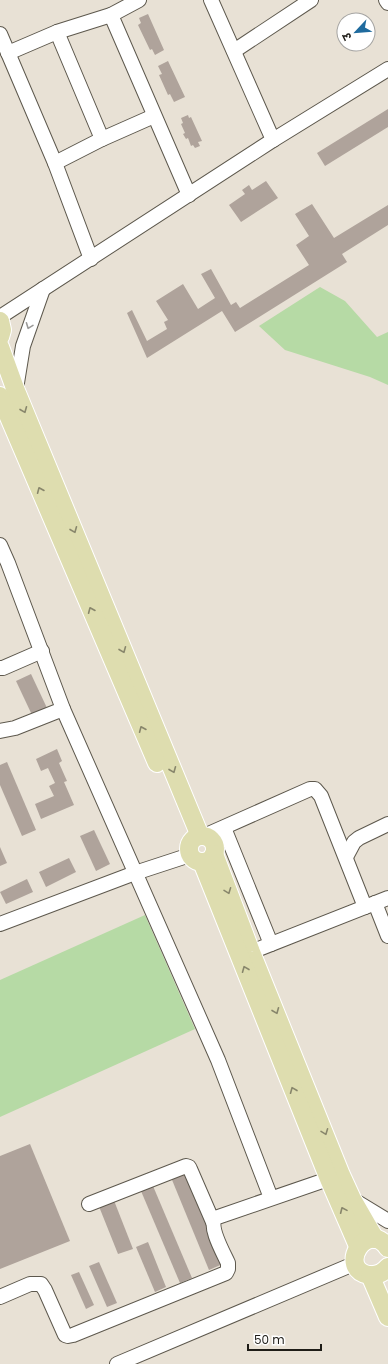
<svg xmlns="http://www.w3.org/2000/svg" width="388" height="1364" viewBox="0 0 388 1364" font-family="Poppins,'Noto Sans Devanagari',sans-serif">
  <rect width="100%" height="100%" fill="#e8e1d5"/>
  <!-- green -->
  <g fill="#b6daa5">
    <polygon points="320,287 345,301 377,337 388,332 388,385 370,377 285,350 259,326"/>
    <polygon points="145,915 195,1029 0,1117 0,980"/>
  </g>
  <!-- building -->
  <g fill="#afa39b">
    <polygon points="148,14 164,50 155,55 152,49 150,50 138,25 141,23 139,18"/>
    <polygon points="168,61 185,97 174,102 170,94 168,95 159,75 162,74 158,66"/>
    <polygon points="388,109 388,127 325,166 317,153"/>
    <polygon points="188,115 189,118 191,117 202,141 198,142 200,146 195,148 193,145 191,146 188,138 186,139 183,134 185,133 181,124 183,123 181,118"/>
    <polygon points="266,181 278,198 241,222 229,205 245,194 242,190 249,185 252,190"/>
    <polygon points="312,204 334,238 388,205 388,225 342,254 347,262 235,332 222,311 147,358 127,313 132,310 147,341 167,329 164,322 168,320 156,301 183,284 198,309 215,298 201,274 211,269 231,305 236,302 240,308 309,265 296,245 309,236 295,214"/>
    <polygon points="31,674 47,708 32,715 16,681"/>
    <polygon points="57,749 62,761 59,763 67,781 64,782 74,805 41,819 35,804 54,796 49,786 55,783 48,768 41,771 36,759"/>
    <polygon points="7,762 36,830 22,836 0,785 0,765"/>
    <polygon points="94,830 110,864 96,871 80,836"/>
    <polygon points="0,847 7,863 0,866"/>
    <polygon points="69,858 76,872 46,887 39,872"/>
    <polygon points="27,879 33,892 6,904 0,892"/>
    <polygon points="30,1144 70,1241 0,1269 0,1156"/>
    <polygon points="186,1169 225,1263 209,1270 170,1175"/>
    <polygon points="153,1186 192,1278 180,1283 141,1191"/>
    <polygon points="113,1198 133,1249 118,1254 98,1204"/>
    <polygon points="148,1242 166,1287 155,1292 136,1247"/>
    <polygon points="99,1262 117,1303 107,1307 89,1266"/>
    <polygon points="79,1272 94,1305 86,1309 71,1275"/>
  </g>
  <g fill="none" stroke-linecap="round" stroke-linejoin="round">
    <defs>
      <g id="minor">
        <polyline points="211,0 273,140"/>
        <polyline points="386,0 388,3"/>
        <polyline points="111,15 189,195"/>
        <polyline points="57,32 102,139"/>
        <polyline points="0,34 55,163 91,259"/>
        <polyline points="234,51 311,0"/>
        <polyline points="8,53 57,32 111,15 139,0"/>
        <polyline points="55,163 102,139 154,116"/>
        <polyline points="0,317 273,140 388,69"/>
        <polyline points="16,389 23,346 43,289"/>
        <polyline points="0,545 8,563 63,709 218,1060 271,1198"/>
        <polyline points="0,668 3,668 42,651"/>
        <polyline points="0,731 15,728 63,709"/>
        <polyline points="224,828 271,944"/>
        <polyline points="204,836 310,789 315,789 321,796 365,907"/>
        <polyline points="346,857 354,842 359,838 388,824"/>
        <polyline points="375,903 388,936"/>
        <polyline points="0,924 135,873 190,855"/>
        <polyline points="251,952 388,898"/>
        <polyline points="352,1199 388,1221"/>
        <polyline points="89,1204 186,1166 189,1167 190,1169 213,1222"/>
        <path d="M0,1297L30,1284H41L45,1290L65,1335L68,1336L73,1335L226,1273L228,1269V1263C223,1252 209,1228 215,1218L337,1176"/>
        <polyline points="117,1364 356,1263"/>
      </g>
      <g id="major">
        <polyline points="0,321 2,330 0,337"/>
        <polyline points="0,347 16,391 200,836"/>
        <polyline points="0,396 157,763"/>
        <circle cx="202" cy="849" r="13"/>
        <polyline points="214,854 251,952 341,1175 352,1199 375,1239"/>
        <polyline points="202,862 329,1179 358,1246"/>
        <path d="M388,1248C367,1218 336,1269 369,1275C377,1276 383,1273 388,1267"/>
        <polyline points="370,1275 388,1317"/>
      </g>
    </defs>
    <!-- minor casing -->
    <use href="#minor" stroke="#5d584d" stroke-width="16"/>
    <!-- major casing -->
    <use href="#major" stroke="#fff" stroke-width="20"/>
    <!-- minor -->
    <use href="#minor" stroke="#fff" stroke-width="14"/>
    <!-- major -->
    <use href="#major" stroke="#deddaf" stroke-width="18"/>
  </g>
  <!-- one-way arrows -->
  <defs><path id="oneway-chevron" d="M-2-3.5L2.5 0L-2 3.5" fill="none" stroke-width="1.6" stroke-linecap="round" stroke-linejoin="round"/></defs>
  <use stroke="#9a9997" href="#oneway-chevron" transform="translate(29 326) rotate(111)"/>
  <g stroke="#88866b">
    <use href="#oneway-chevron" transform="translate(24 410) rotate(68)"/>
    <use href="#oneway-chevron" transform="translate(40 490) rotate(-113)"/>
    <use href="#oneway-chevron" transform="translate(74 530) rotate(68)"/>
    <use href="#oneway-chevron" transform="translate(91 610) rotate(-113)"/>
    <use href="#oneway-chevron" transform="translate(123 650) rotate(68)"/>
    <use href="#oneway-chevron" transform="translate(142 729) rotate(-113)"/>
    <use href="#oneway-chevron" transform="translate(173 770) rotate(68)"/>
    <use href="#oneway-chevron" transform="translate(228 891) rotate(69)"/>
    <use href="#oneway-chevron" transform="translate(245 969) rotate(-112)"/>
    <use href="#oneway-chevron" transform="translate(276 1011) rotate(68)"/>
    <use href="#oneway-chevron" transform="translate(293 1090) rotate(-112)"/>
    <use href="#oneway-chevron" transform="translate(325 1132) rotate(69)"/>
    <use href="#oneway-chevron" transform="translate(343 1210) rotate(-114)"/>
  </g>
  <!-- north arrow -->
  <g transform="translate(356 32) rotate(244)"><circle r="19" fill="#ffffff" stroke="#a5a4a2"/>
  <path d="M0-3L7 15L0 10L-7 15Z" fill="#1f6b9e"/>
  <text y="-6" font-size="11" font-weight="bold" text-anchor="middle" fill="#1e1c17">उ</text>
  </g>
  <!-- scale -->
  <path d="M248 1344v6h73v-6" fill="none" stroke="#1e1c17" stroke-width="2"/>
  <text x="254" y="1344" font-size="12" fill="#1e1c17" stroke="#ffffff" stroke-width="3" paint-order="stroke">50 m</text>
</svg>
